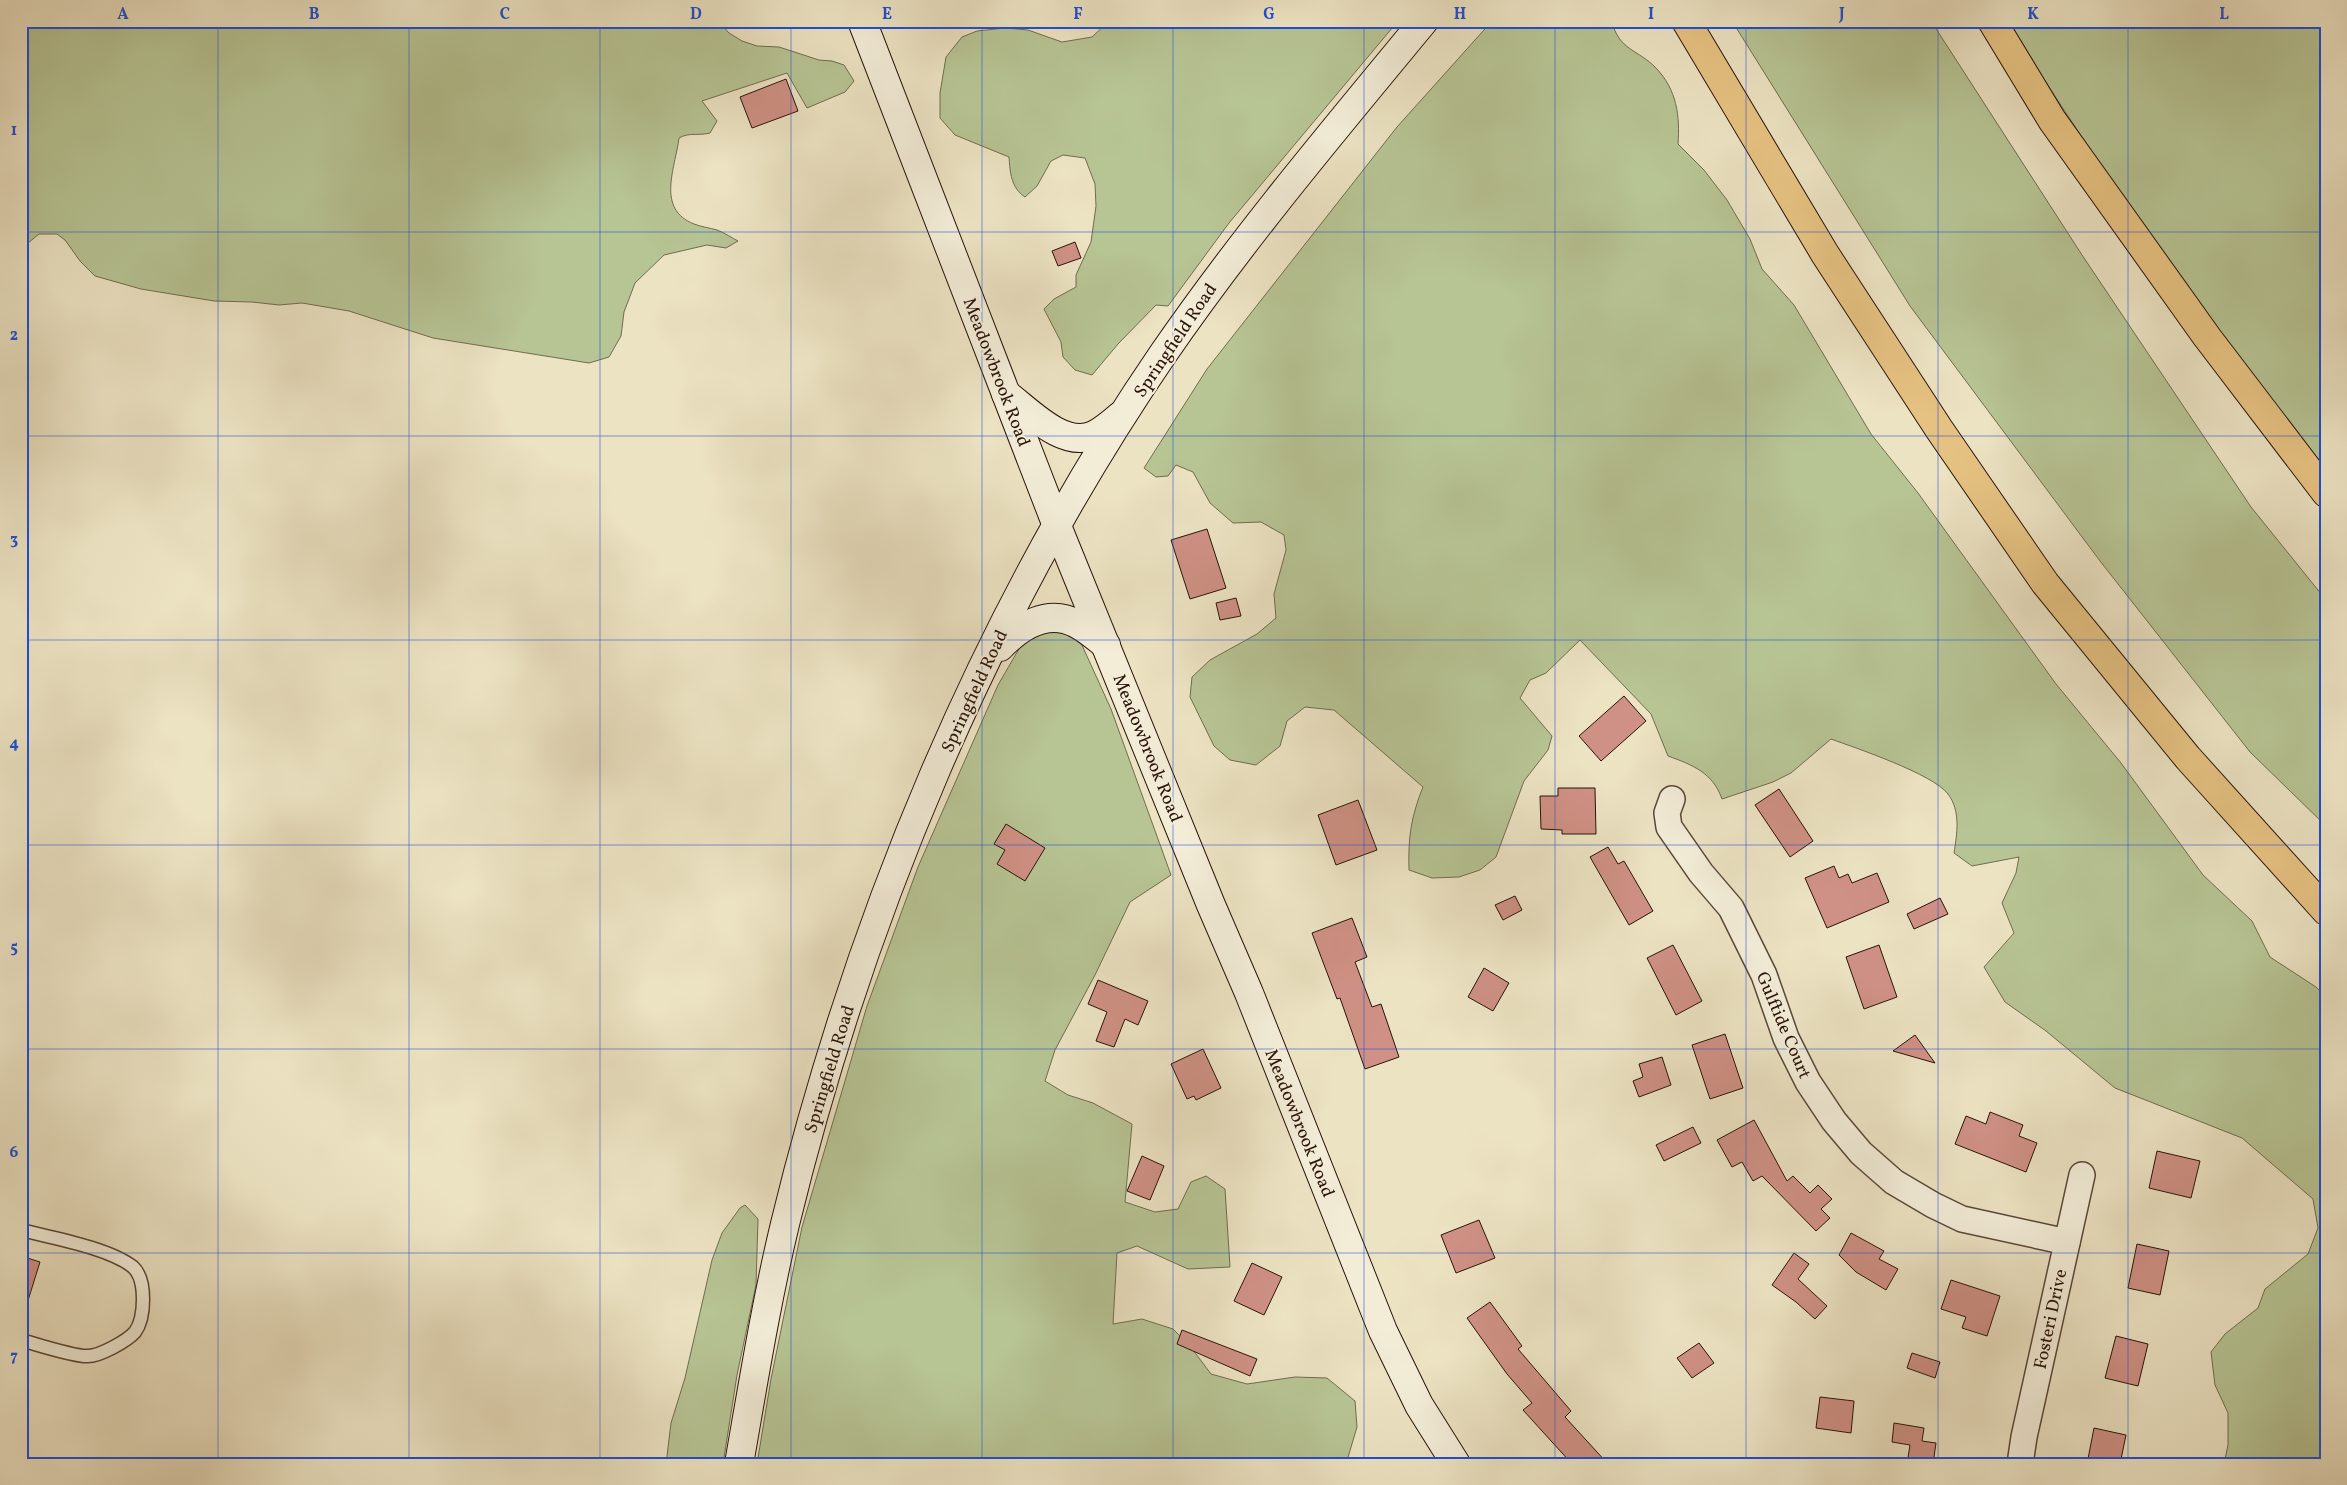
<svg xmlns="http://www.w3.org/2000/svg" width="2347" height="1485" viewBox="0 0 2347 1485" font-family="Vollkorn,serif">
  <rect width="100%" height="100%" fill="#ece3c3"/>
  <filter id="stains"><feTurbulence type="fractalNoise" baseFrequency=".004" numOctaves="4"/><feColorMatrix values="0 0 0 0 .2 0 0 0 0 .09 0 0 0 0 .02 0 0 0 .5 -.17"/></filter>
  <radialGradient id="worn" r=".72"><stop offset=".6" stop-color="#630" stop-opacity="0"/><stop offset="1" stop-color="#630" stop-opacity=".3"/></radialGradient>
  <!-- green -->
  <g fill="#b7c494" stroke="#706c4e">
    <path d="M21,21H718L729,33L742,41L757,46L779,47L819,60L832,61L844,65L854,81L845,92L807,108L787,73L702,101L717,121L710,133C699,136 689,132 679,138C675,169 656,209 694,224C702,227 710,228 717,230C725,233 732,238 738,241L726,248L707,245L664,255L635,283L624,312L621,336L609,357L589,363L433,338L349,311L302,303L279,305L252,302L214,301L141,289L95,276L80,261L65,240L57,234H39L28,243H21Z"/>
    <path d="M1109,21H1398L1229,223L1168,306L1156,305L1118,344L1092,375L1075,370L1063,357L1061,342L1044,309L1054,299L1076,287V275L1091,242L1096,206L1095,184L1085,158L1063,155L1051,161L1037,186L1025,197C1011,188 1010,172 1009,157L955,135L940,118V93L946,57L962,37L977,31L1005,28L1028,30L1062,42L1092,37Z"/>
    <path d="M1492,21H1612C1618,50 1639,50 1656,68C1677,90 1680,116 1678,144L1704,170L1727,200L1750,239L1762,269L1794,305L1871,434L1918,493L2056,684L2121,763L2203,875L2252,921L2270,957L2316,987L2326,997V1464H2224L2228,1445V1413L2215,1385L2211,1352L2225,1334L2258,1308L2265,1289L2308,1254L2318,1228L2313,1199L2242,1138L2115,1088L2046,1031L2005,1002L1984,967L2014,933L2002,903L2016,873L2019,857L1972,866L1954,853C1957,834 1961,811 1948,794C1933,774 1856,748 1831,739L1791,773L1773,782L1722,799C1713,773 1693,765 1668,756L1651,714L1580,640L1546,673L1530,680L1520,698L1552,736L1548,750L1524,781L1496,857L1480,870L1459,877L1432,878L1409,870C1408,837 1411,817 1423,787L1334,710L1305,707L1287,721L1280,746L1256,765L1230,760L1214,746L1190,697L1192,677L1210,660L1257,634L1276,618L1274,594L1286,550L1284,535L1261,522L1233,523L1210,503L1193,472L1176,465L1168,476L1156,477L1144,468L1207,369L1397,127Z"/>
    <polygon points="1732,21 1931,21 2082,255 2251,507 2326,600 2326,826 2250,752 2100,561 1910,306"/>
    <path d="M2007,21H2326V473C2213,327 2104,177 2007,21Z"/>
    <polygon points="1047,627 1066,631 1081,643 1111,709 1171,875 1130,902 1095,975 1055,1050 1045,1081 1068,1095 1093,1103 1132,1124 1125,1202 1155,1212 1178,1209 1191,1182 1206,1176 1225,1189 1230,1267 1188,1269 1137,1246 1117,1253 1113,1324 1142,1319 1173,1329 1190,1346 1211,1374 1247,1384 1295,1377 1327,1378 1355,1401 1357,1427 1346,1464 757,1464 771,1379 802,1227 867,1006 918,867 998,685 1027,635"/>
    <polygon points="745,1205 758,1219 756,1285 737,1375 723,1464 666,1464 671,1423 685,1378 712,1260 722,1233 740,1208"/>
  </g>
  <!-- building -->
  <g fill="#cf9185" stroke="#291309">
    <polygon points="786,79 798,111 752,128 740,97"/>
    <polygon points="1075,242 1081,258 1058,266 1052,251"/>
    <polygon points="1207,529 1226,588 1190,599 1171,540"/>
    <polygon points="1236,598 1241,616 1220,620 1216,603"/>
    <polygon points="1624,696 1646,721 1601,761 1579,736"/>
    <polygon points="1558,788 1595,788 1596,834 1562,834 1562,830 1541,829 1540,796 1558,796"/>
    <polygon points="1779,789 1813,841 1790,857 1755,805"/>
    <polygon points="1358,800 1377,850 1336,865 1318,815"/>
    <polygon points="1006,824 1045,848 1025,881 997,864 1005,850 994,844"/>
    <polygon points="1608,847 1618,864 1624,861 1653,911 1629,925 1590,857"/>
    <polygon points="1834,866 1839,878 1848,874 1852,883 1877,873 1889,902 1827,928 1805,878"/>
    <polygon points="1515,896 1522,910 1503,920 1495,905"/>
    <polygon points="1940,898 1948,914 1914,929 1907,914"/>
    <polygon points="1352,918 1367,957 1355,962 1372,1007 1381,1004 1399,1057 1365,1069 1340,998 1337,999 1312,933"/>
    <polygon points="1673,945 1702,1001 1676,1015 1647,958"/>
    <polygon points="1879,945 1897,997 1864,1009 1846,957"/>
    <polygon points="1484,968 1509,983 1493,1011 1468,997"/>
    <polygon points="1098,980 1148,1001 1138,1025 1125,1019 1114,1047 1096,1041 1107,1012 1088,1004"/>
    <polygon points="1725,1034 1743,1088 1710,1099 1692,1045"/>
    <polygon points="1915,1035 1935,1063 1893,1051"/>
    <polygon points="1203,1049 1221,1088 1196,1100 1194,1096 1187,1099 1171,1064"/>
    <polygon points="1662,1057 1671,1085 1639,1097 1633,1081 1643,1077 1639,1064"/>
    <polygon points="1990,1112 2023,1125 2019,1136 2037,1143 2026,1172 1955,1144 1966,1116 1986,1124"/>
    <polygon points="1754,1120 1787,1181 1793,1176 1810,1193 1818,1185 1832,1199 1821,1209 1830,1218 1816,1231 1762,1176 1753,1181 1742,1162 1732,1167 1717,1140"/>
    <polygon points="1693,1127 1701,1143 1664,1161 1656,1145"/>
    <polygon points="2157,1151 2200,1161 2191,1198 2149,1188"/>
    <polygon points="1142,1156 1164,1166 1150,1200 1127,1191"/>
    <polygon points="1479,1220 1495,1258 1456,1273 1441,1235"/>
    <polygon points="1851,1233 1884,1251 1879,1259 1898,1269 1886,1290 1856,1272 1839,1255"/>
    <polygon points="2137,1244 2169,1251 2160,1295 2128,1288"/>
    <polygon points="1794,1253 1809,1264 1798,1279 1827,1306 1815,1319 1796,1302 1772,1285"/>
    <polygon points="21,1256 40,1262 25,1310 21,1309"/>
    <polygon points="1252,1263 1282,1277 1264,1315 1234,1301"/>
    <polygon points="1951,1280 2000,1296 1987,1336 1962,1328 1966,1317 1941,1309"/>
    <polygon points="1490,1302 1522,1346 1518,1349 1571,1411 1565,1417 1608,1464 1572,1464 1523,1410 1532,1403 1507,1374 1467,1318"/>
    <polygon points="1182,1330 1257,1359 1250,1376 1177,1344"/>
    <polygon points="2116,1336 2148,1344 2138,1386 2105,1378"/>
    <polygon points="1699,1343 1714,1363 1692,1378 1677,1358"/>
    <polygon points="1912,1353 1940,1362 1935,1378 1907,1368"/>
    <polygon points="1820,1397 1854,1401 1851,1433 1816,1428"/>
    <polygon points="1894,1423 1924,1428 1922,1441 1936,1443 1933,1464 1907,1464 1910,1445 1892,1442"/>
    <polygon points="2094,1428 2126,1435 2120,1464 2087,1464"/>
  </g>
  <g fill="none" stroke-linecap="round" stroke-linejoin="round">
    <defs>
      <path id="lane" d="M21,1230C53,1238 109,1248 133,1267C147,1280 145,1318 135,1332C127,1341 100,1356 88,1356C75,1357 36,1344 21,1340"/>
      <g id="street">
        <polyline points="1672,799 1667,813 1669,827 1701,873 1731,908 1764,975 1786,1038 1808,1082 1834,1121 1861,1153 1894,1182 1933,1205 1962,1219 2067,1242"/>
        <polyline points="2020,1464 2024,1437 2082,1175"/>
      </g>
      <g id="secondary">
        <polyline points="862,21 1057,526 1211,905 1249,993 1383,1331 1419,1405 1456,1464"/>
        <path d="M1006,394C1029,411 1063,449 1094,435C1104,430 1112,423 1120,416"/>
        <path d="M1000,647C1020,626 1048,608 1077,624C1087,629 1097,638 1106,645"/>
        <path d="M739,1464C753,1384 766,1303 785,1224C859,919 985,614 1163,354C1243,238 1334,130 1424,21"/>
      </g>
      <g id="highway">
        <polyline points="1686,21 1825,254 1939,429 2045,583 2188,758 2326,911"/>
        <polyline points="1992,21 2052,120 2207,337 2326,493"/>
      </g>
    </defs>
    <!-- lane casing -->
    <use href="#lane" stroke="#5a4738" stroke-width="15"/>
    <!-- street casing -->
    <use href="#street" stroke="#5a4738" stroke-width="28"/>
    <!-- secondary casing -->
    <use href="#secondary" stroke="#291309" stroke-width="30"/>
    <!-- highway casing -->
    <use href="#highway" stroke="#291309" stroke-width="30"/>
    <!-- lane -->
    <use href="#lane" stroke="#f3edd8" stroke-width="12"/>
    <!-- street -->
    <use href="#street" stroke="#f3edd8" stroke-width="25"/>
    <!-- secondary -->
    <use href="#secondary" stroke="#f3edd8" stroke-width="28"/>
    <!-- highway -->
    <use href="#highway" stroke="#e6c282" stroke-width="28"/>
  </g>
  <!-- grid -->
  <path fill="none" stroke="#1d4ed8" stroke-width="1" stroke-opacity="0.55" d="M218,21V1464M409,21V1464M600,21V1464M791,21V1464M982,21V1464M1173,21V1464M1364,21V1464M1555,21V1464M1746,21V1464M1938,21V1464M2128,21V1464M21,232H2326M21,436H2326M21,640H2326M21,845H2326M21,1049H2326M21,1253H2326"/>
  <g text-anchor="middle" stroke-width="4" stroke-linejoin="round" paint-order="stroke">
    <!-- street labels -->
    <g font-size="18" fill="#291309" stroke="#f3edd8">
      <text transform="translate(1175 340) rotate(-56)" y="6">Springfield Road</text>
      <text transform="translate(997 372) rotate(69)" y="6">Meadowbrook Road</text>
      <text transform="translate(974 691) rotate(-65)" y="6">Springfield Road</text>
      <text transform="translate(1148 748) rotate(68)" y="6">Meadowbrook Road</text>
      <text transform="translate(1784 1025) rotate(67)" y="6">Gulftide Court</text>
      <text transform="translate(829 1069) rotate(-73)" y="6">Springfield Road</text>
      <text transform="translate(1300 1123) rotate(68)" y="6">Meadowbrook Road</text>
      <text transform="translate(2050 1319) rotate(-78)" y="6">Fosteri Drive</text>
    </g>
  </g>
  <!-- margin -->
  <rect width="2347" height="1485" fill="none" stroke="#ece3c3" stroke-width="55"/>
  <rect x="28" y="28" width="2292" height="1430" fill="none" stroke="#1d4ed8" stroke-width="2"/>
  <g font-size="16" text-anchor="middle" font-weight="bold" fill="#1d4ed8">
    <text x="123" y="19">A</text>
    <text x="314" y="19">B</text>
    <text x="505" y="19">C</text>
    <text x="696" y="19">D</text>
    <text x="887" y="19">E</text>
    <text x="1078" y="19">F</text>
    <text x="1269" y="19">G</text>
    <text x="1460" y="19">H</text>
    <text x="1651" y="19">I</text>
    <text x="1842" y="19">J</text>
    <text x="2033" y="19">K</text>
    <text x="2224" y="19">L</text>
    <text x="14" y="135">1</text>
    <text x="14" y="340">2</text>
    <text x="14" y="544">3</text>
    <text x="14" y="748">4</text>
    <text x="14" y="952">5</text>
    <text x="14" y="1157">6</text>
    <text x="14" y="1361">7</text>
  </g>
  <rect width="100%" height="100%" filter="url(#stains)"/>
  <rect width="100%" height="100%" fill="url(#worn)"/>
</svg>
